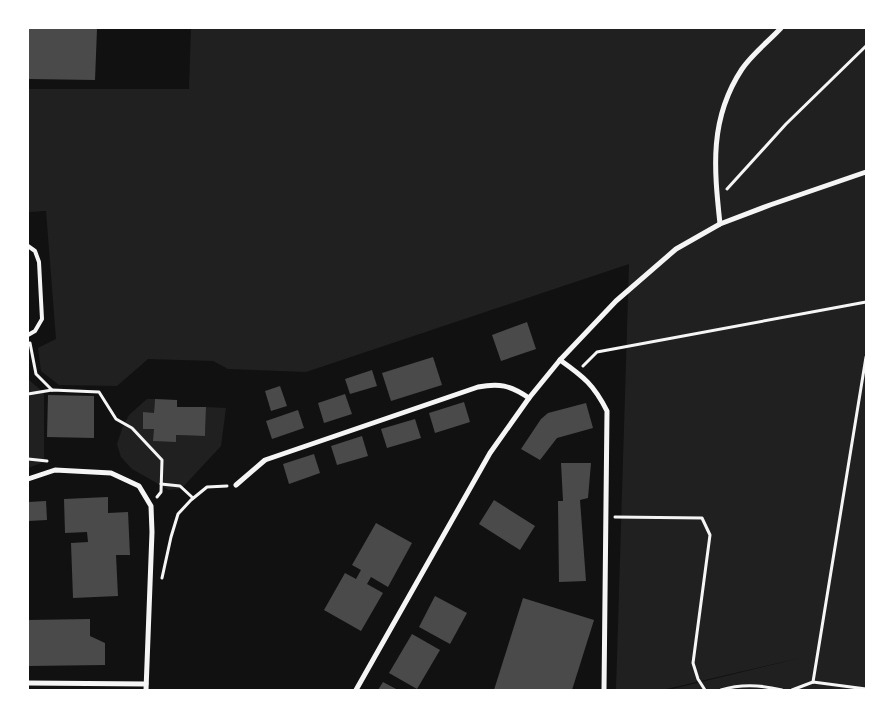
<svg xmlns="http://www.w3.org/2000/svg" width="894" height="718" viewBox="0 0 894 718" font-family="'Open Sans',sans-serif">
  <rect width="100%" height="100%" fill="#111"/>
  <!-- green -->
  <g fill="#202020">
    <polygon points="191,28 866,28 866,690 668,690 800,658 662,690 616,690 629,264 306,372 228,369 213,361 148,359 117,386 59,385 41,371 38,348 56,339 46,211 28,212 28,89 189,89"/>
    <polygon points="28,371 29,380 44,393 44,462 28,468"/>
    <polygon points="147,399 155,399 154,413 143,413 143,429 154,429 154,440 176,441 176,435 205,436 206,407 226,408 221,446 181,489 169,490 132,469 121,457 117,444 122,429 129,415"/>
  </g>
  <!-- building -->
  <g fill="#4a4a4a">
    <polygon points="28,28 97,29 95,80 29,79"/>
    <polygon points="527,322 536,349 501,361 492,335"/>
    <polygon points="433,357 442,385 391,401 382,373"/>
    <polygon points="372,370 377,386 350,394 345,379"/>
    <polygon points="280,386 287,406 271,411 265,391"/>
    <polygon points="345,394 352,414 324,423 318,403"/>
    <polygon points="48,395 94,396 94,438 47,437"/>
    <polygon points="155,399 177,400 177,407 206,407 205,436 176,435 176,442 153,441 154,429 143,429 143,412 154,413"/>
    <polygon points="464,402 470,422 435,433 429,413"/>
    <polygon points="586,403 593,428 557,438 540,460 521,449 541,419 548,413"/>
    <polygon points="298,410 304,428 272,439 266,421"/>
    <polygon points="415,419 421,438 387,448 381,429"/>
    <polygon points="362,436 368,456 337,465 331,446"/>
    <polygon points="314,454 320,473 289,484 283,464"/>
    <polygon points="561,463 591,463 588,498 580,500 586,581 559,582 558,501 563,501"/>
    <polygon points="108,497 108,513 128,512 130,555 116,555 118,596 73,598 71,543 88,542 87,532 65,533 64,499"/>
    <polygon points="494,500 535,526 520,550 479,524"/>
    <polygon points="46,501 47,520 28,521 28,502"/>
    <polygon points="376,523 412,543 388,587 371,577 367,584 383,593 361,631 324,610 345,573 356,579 361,570 352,565"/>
    <polygon points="435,596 467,613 450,644 419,627"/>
    <polygon points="523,598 594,620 572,690 494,690"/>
    <polygon points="90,619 90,636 105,643 105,665 28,666 28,620"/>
    <polygon points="412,634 440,650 417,689 389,673"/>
    <polygon points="383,682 398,690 378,690"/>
  </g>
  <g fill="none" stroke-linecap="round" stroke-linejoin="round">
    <!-- path -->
    <g stroke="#f5f5f5" stroke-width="3">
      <polyline points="727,189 786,124 866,46"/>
      <polyline points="30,343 36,374 52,390"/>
      <polyline points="583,366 597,352 866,302"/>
      <polyline points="28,394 52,390 99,392 116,419 132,428 162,460 161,492 157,497"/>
      <polyline points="28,459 47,461"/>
      <polyline points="161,484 180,486 193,498"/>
      <polyline points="615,517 702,518 710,535 693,663 698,679 705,690"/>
      <polyline points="162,578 171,537 178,514 191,500 207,487 227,486"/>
      <polyline points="813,682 866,357"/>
      <path d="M721,690C740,684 762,685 782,690"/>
      <polyline points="792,690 813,682 866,689"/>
    </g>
    <!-- service -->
    <polyline stroke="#f5f5f5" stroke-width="4" points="28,246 35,251 39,262 42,319 35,331 28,335"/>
    <!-- minor -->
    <g stroke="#f5f5f5" stroke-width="5">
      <path d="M720,224C714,168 709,119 742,69C752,54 769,41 781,28"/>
      <path d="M560,360C584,377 594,385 607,411L604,690"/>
      <polyline points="28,479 55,470 111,473 139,486 151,506 152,532 146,690"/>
      <path d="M236,485L265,460L478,387C499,383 510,385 529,398"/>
      <polyline points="28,683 146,684"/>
      <polyline points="356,690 490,453 529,398 560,360 616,301 676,249 720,224 770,205 866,172"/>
    </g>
  </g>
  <!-- border -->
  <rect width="894" height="718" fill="none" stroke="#ffffff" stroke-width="58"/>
</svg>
